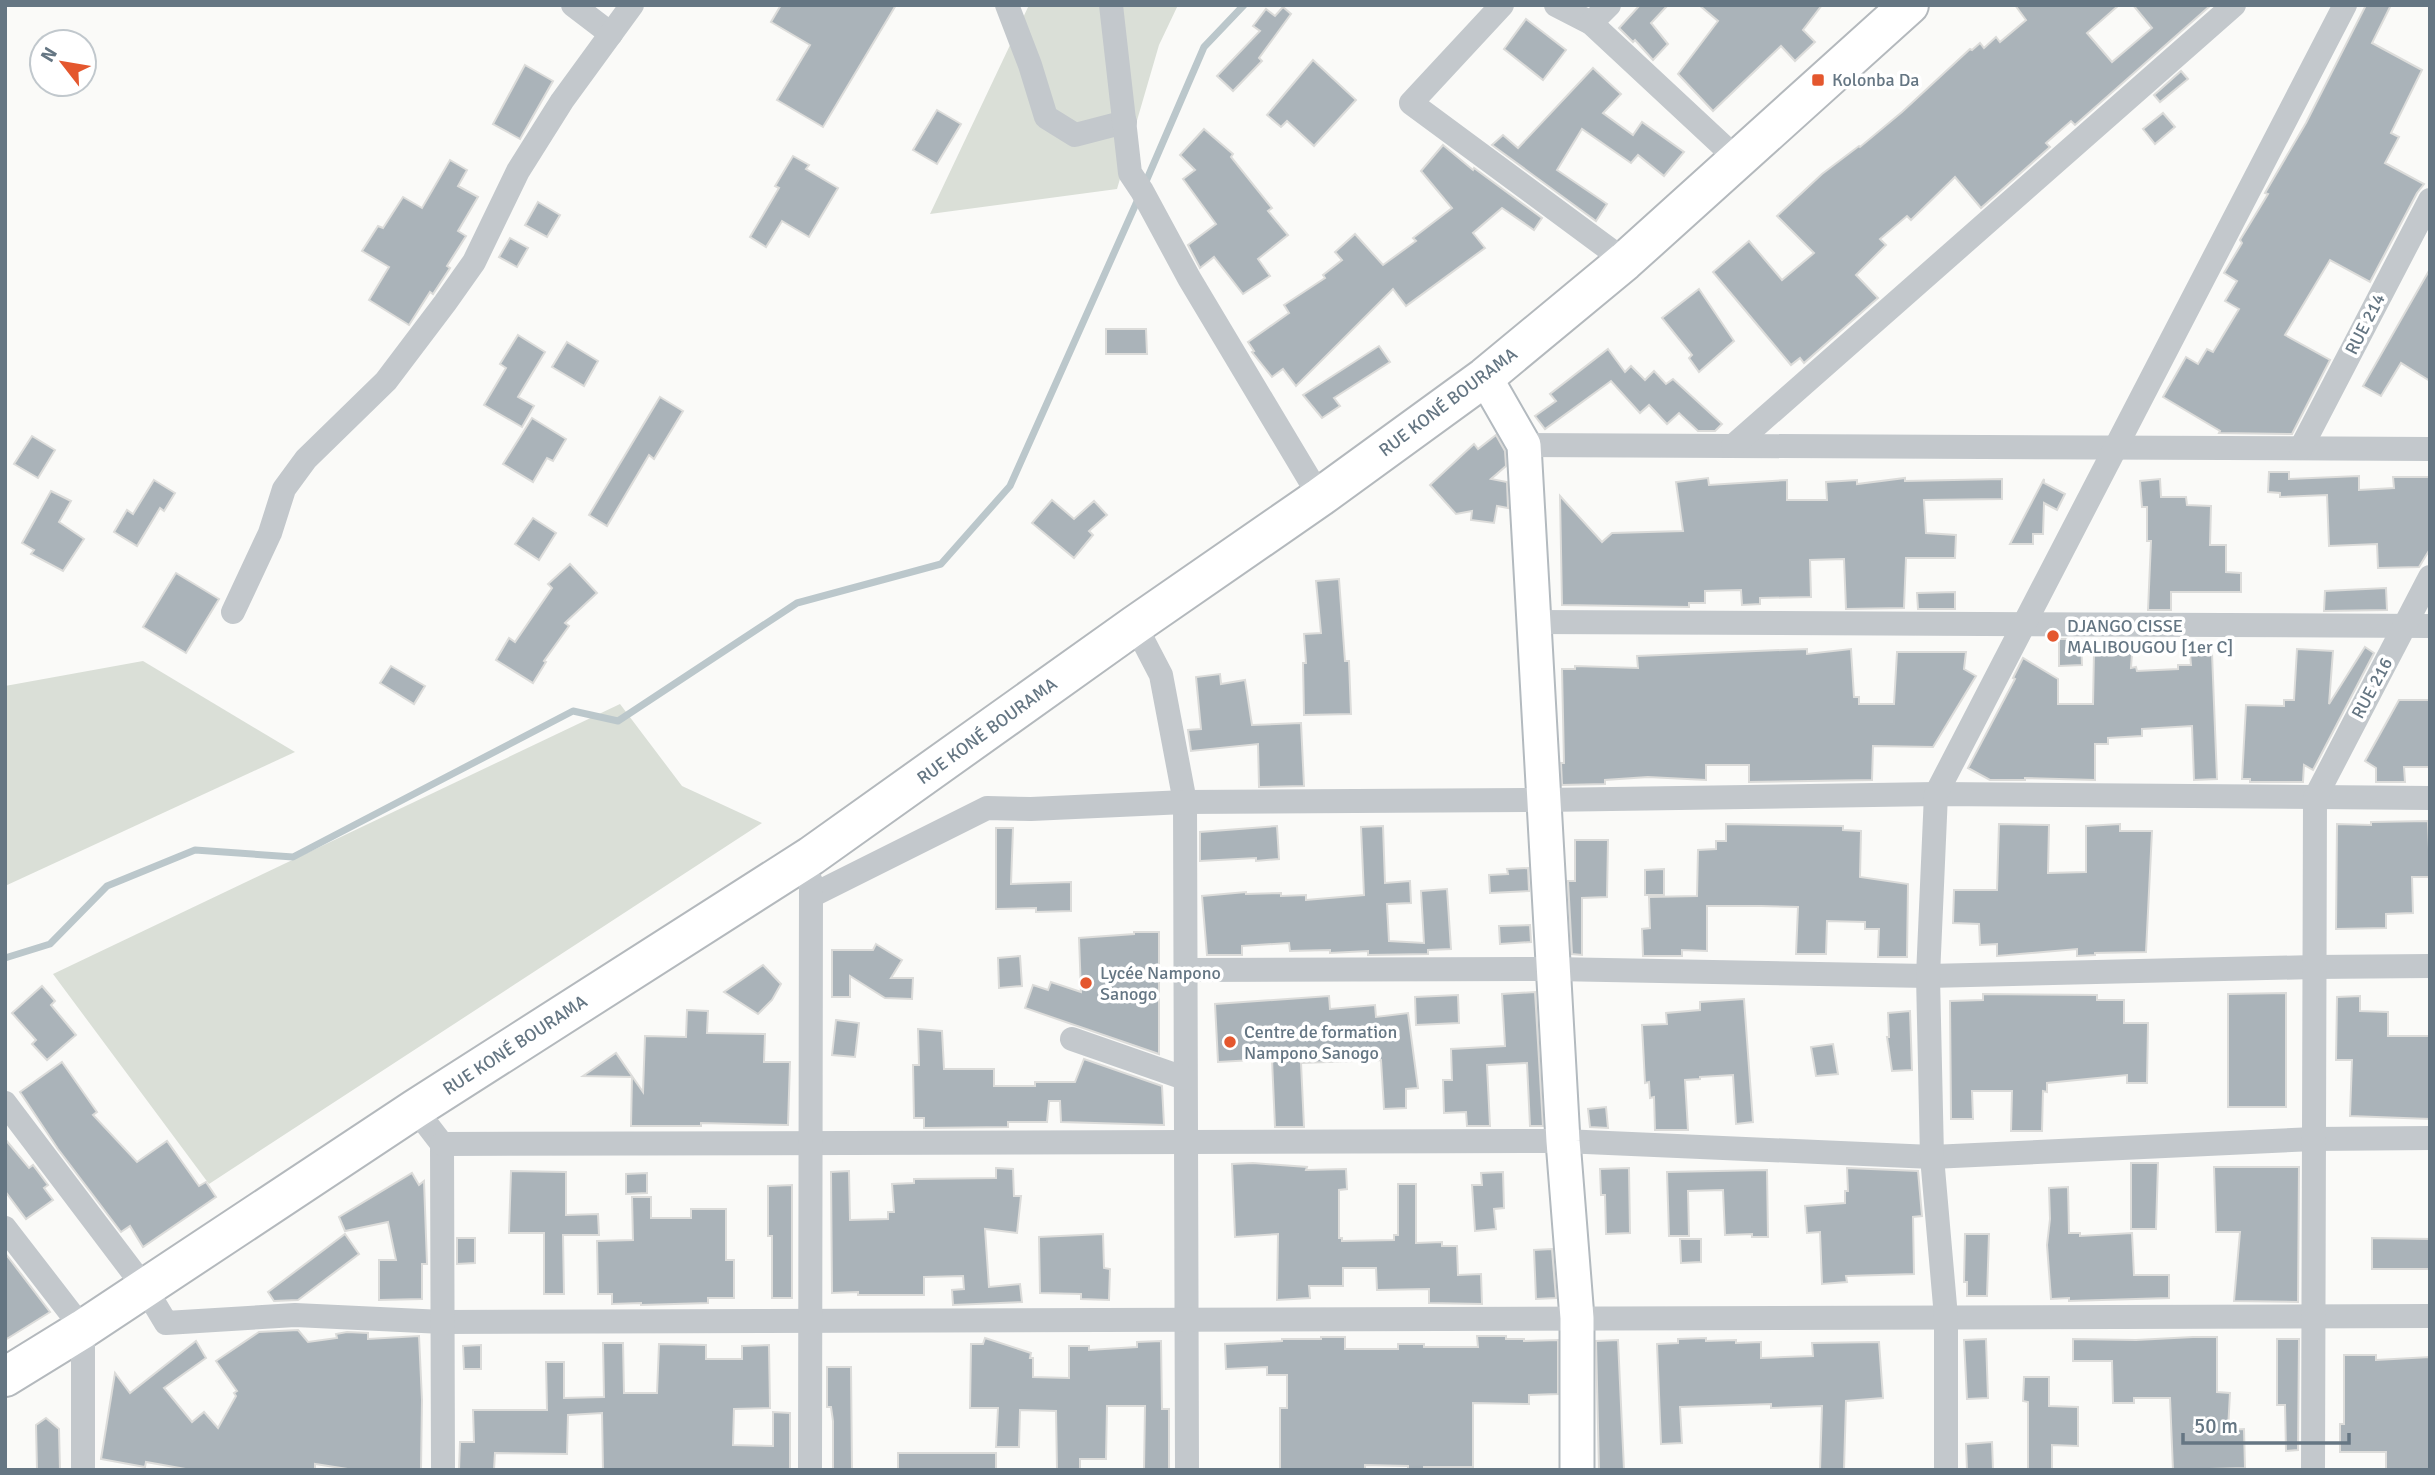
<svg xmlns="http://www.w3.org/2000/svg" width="2435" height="1475" viewBox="0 0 2435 1475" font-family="Signika,sans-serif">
  <rect width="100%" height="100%" fill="#fafaf8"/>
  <!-- green -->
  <g fill="#dadfd7">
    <polygon points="1029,5 1178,5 1159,45 1117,189 930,214"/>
    <polygon points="143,661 295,752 5,886 5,686"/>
    <polygon points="620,704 682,786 762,823 209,1184 53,974"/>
  </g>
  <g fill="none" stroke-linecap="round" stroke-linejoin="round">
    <!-- stream -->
    <g stroke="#bbc7cb" stroke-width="7">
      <polyline points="1144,186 1204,47 1244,5"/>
      <polyline points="5,958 50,944 107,886 195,850 293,857 573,711 618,721 797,603 941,564 1010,486 1139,197"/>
    </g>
  </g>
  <!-- building -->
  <g fill="#aab3b9" stroke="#dcdcda" stroke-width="2">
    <polygon points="781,5 896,5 823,127 777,100 810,45 771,22"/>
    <polygon points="1640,5 1668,5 1651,23 1668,44 1653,60 1635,40 1633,42 1619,28"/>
    <polygon points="1699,5 1822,5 1803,30 1815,42 1795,61 1781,46 1713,111 1678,74 1718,21"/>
    <polygon points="2015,5 2119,5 2087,33 2112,62 2152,28 2133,5 2211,5 2075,125 2071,121 2046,143 2050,147 1981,208 1955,177 1911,220 1907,216 1880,239 1886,245 1856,275 1878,298 1804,363 1800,358 1791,365 1713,272 1749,241 1782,280 1814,253 1777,216 1822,174 1859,146 1860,147 1902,112 1970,49 1972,50 1980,43 1984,48 1996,37 2000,42 2026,20"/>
    <polygon points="2366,5 2391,5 2372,43 2422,70 2391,133 2399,137 2385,163 2424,184 2417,193 2370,282 2330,260 2285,335 2330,360 2292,434 2219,433 2220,431 2163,397 2186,357 2198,364 2207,349 2213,352 2239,309 2225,301 2237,281 2224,273 2242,243 2240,240 2268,194 2265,193 2306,123"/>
    <polygon points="1283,7 1291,14 1259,58 1262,61 1233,91 1217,76 1260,31 1253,26 1266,9 1275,16"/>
    <polygon points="1526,19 1566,50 1543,80 1504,49"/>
    <polygon points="1313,60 1356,100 1314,146 1287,121 1281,127 1267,115"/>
    <polygon points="525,65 553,81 520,139 493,124"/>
    <polygon points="1593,68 1621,94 1603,113 1633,135 1642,122 1684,152 1664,176 1638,155 1631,163 1582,129 1557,170 1607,204 1596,221 1492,145 1503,135 1518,148"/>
    <polygon points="2181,71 2188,79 2160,102 2154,95"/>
    <polygon points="937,110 961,124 937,164 913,150"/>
    <polygon points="2163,113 2175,127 2155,144 2143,129"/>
    <polygon points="1204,129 1233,154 1231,157 1272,208 1268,211 1288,235 1258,259 1270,276 1243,294 1214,257 1200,268 1188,245 1216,224 1183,179 1195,170 1180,155"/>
    <polygon points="1443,145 1473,170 1474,168 1542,218 1534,230 1502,208 1473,233 1485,248 1406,306 1393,289 1296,386 1283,369 1272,377 1252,352 1254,351 1248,342 1289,313 1284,305 1325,278 1323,275 1342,260 1335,252 1355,234 1383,265 1416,241 1413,238 1452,208 1421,171"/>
    <polygon points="793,156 809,165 806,169 838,188 809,237 782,221 766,247 750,237 779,188 775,186"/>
    <polygon points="450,160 467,170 458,186 478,197 458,231 466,236 447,266 450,268 433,294 430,292 409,325 369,300 389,267 362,251 378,226 383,228 403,197 422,208"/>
    <polygon points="538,202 560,215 547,237 525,225"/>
    <polygon points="510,238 528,248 517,267 499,257"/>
    <polygon points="2430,269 2430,381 2401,363 2381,396 2363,386"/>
    <polygon points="1699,289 1734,341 1699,372 1689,358 1692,355 1662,318"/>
    <polygon points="1106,329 1146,329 1147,354 1106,354"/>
    <polygon points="518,335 545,352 518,397 534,406 522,427 484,405 506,368 500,364"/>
    <polygon points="567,342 598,361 584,386 552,367"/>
    <polygon points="1379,346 1390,362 1334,398 1340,406 1322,418 1303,395"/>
    <polygon points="1608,349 1625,372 1631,366 1645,380 1654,371 1666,384 1673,379 1722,424 1715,431 1698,431 1679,413 1667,424 1649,405 1640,413 1611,381 1545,429 1535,416 1556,401 1550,394"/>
    <polygon points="660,397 683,411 654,459 649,455 607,526 589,515"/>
    <polygon points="532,418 566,439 553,461 547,458 533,482 503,464"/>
    <polygon points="1496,435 1505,451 1506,466 1491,479 1507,482 1508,508 1497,506 1494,523 1471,520 1472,511 1456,514 1430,485 1474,444 1478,449"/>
    <polygon points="32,436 55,450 38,478 14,464"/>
    <polygon points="2269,472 2289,472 2289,479 2359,476 2359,490 2394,488 2393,477 2430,477 2430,549 2419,567 2378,568 2377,544 2329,546 2327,495 2280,497 2280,493 2268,492"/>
    <polygon points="1708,478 1709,485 1787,480 1787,500 1827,500 1826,482 1857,480 1857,484 1905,478 1905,481 2002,479 2002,499 1924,500 1926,533 1956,535 1955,558 1906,558 1904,608 1846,609 1844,559 1810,560 1811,597 1760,598 1760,604 1742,605 1741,590 1705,591 1705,603 1689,603 1689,607 1562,605 1560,496 1602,542 1612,533 1683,531 1676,482"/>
    <polygon points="2044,479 2044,483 2065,494 2057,510 2044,503 2043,534 2033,534 2033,544 2010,544"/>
    <polygon points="2160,479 2161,497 2186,497 2187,505 2211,506 2210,545 2226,545 2226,572 2241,573 2241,592 2171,592 2171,610 2148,610 2151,541 2147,541 2147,507 2142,507 2140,481"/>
    <polygon points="154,480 175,493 164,511 160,508 137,546 114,532 127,510 133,514"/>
    <polygon points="51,491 71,501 59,522 84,539 63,571 31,554 34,550 22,543"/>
    <polygon points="1052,500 1074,519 1094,501 1107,515 1089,531 1093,535 1074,558 1032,523"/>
    <polygon points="533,518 556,533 539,560 515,544"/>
    <polygon points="570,564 597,593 565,623 569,626 544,661 546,662 533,683 496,660 509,638 515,642 552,588 548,584"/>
    <polygon points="176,573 219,599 186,653 143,627"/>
    <polygon points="1339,579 1345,661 1349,661 1351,714 1304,715 1303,663 1306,663 1304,634 1321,633 1316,581"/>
    <polygon points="2386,588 2387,610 2324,611 2325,591"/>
    <polygon points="1955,592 1955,609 1918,609 1917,593"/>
    <polygon points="2059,639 2081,639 2082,665 2059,666"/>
    <polygon points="2365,647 2374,653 2313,770 2304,765 2303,782 2250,782 2250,779 2242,779 2246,705 2284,706 2284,700 2294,700 2297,649 2333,651 2329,704"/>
    <polygon points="1807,649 1807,654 1851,649 1854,697 1859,697 1859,704 1894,704 1897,652 1966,652 1964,669 1976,676 1933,747 1873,746 1872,780 1749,782 1749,765 1706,765 1706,780 1648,777 1605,780 1605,784 1562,785 1561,763 1564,763 1562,669 1575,669 1575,666 1638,668 1637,656"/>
    <polygon points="2094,652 2132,653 2131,668 2136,667 2137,671 2178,669 2178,665 2191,665 2190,654 2212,653 2217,779 2194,780 2192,726 2142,729 2142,736 2108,738 2108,744 2095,744 2095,780 2025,778 2025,780 1990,780 1968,768 2015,679 2013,678 2023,658 2058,679 2058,704 2093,704"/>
    <polygon points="391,666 425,686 414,704 380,683"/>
    <polygon points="1220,674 1221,684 1245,680 1252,725 1301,723 1304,786 1259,787 1258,744 1191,751 1188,730 1201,729 1196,677"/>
    <polygon points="2399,700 2430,700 2430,767 2404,767 2405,782 2376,782 2376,768 2365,761"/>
    <polygon points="2428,821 2430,877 2412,877 2413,913 2386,914 2386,928 2336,929 2337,824 2371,825 2371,822"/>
    <polygon points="1726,824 1843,826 1843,830 1861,831 1860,877 1908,884 1907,957 1878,957 1879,929 1865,929 1865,922 1827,921 1826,954 1796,954 1798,907 1761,906 1707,906 1707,951 1682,950 1682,956 1643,956 1642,929 1650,928 1649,897 1697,896 1698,850 1716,849 1716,841 1726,841"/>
    <polygon points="1999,824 2049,825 2048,873 2086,872 2086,826 2120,824 2120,831 2152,831 2146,952 2095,953 2095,955 2077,956 2077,949 1997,956 1997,944 1980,945 1979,924 1953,923 1954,890 1997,890"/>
    <polygon points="1277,826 1279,859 1256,861 1256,858 1200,861 1200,832"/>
    <polygon points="1383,826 1385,883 1410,881 1411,903 1387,904 1389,941 1424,943 1421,891 1447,889 1451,949 1428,950 1428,954 1368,955 1368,951 1330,953 1330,950 1290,951 1289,943 1242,946 1242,955 1207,955 1202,896 1246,892 1246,894 1281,893 1281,896 1306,895 1306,900 1364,895 1361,827"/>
    <polygon points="996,828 1013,828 1011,884 1071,882 1071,911 1036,912 1036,908 996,909"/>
    <polygon points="1575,840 1608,840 1607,897 1582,898 1582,955 1572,954 1568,881 1575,881"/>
    <polygon points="1528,868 1529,891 1490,893 1489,875 1508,874 1507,869"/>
    <polygon points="1664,869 1664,895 1645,895 1645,870"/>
    <polygon points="1530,925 1531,942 1500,944 1499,926"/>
    <polygon points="1134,932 1159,932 1159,1054 1025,1008 1033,985 1048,990 1051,982 1081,992 1079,938 1134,934"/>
    <polygon points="876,944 902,960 891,978 913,978 912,999 885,998 850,976 850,997 832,997 832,950 873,950"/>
    <polygon points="1020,956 1022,986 999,988 998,958"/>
    <polygon points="763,965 781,984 772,1000 758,1014 724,992"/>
    <polygon points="42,986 55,1001 51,1005 76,1035 47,1060 32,1044 36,1040 12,1013"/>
    <polygon points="1535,992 1543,1126 1530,1126 1527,1063 1487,1065 1490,1126 1467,1126 1466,1112 1444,1113 1443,1080 1452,1080 1451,1049 1505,1046 1502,994"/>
    <polygon points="2286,993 2286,1107 2228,1107 2228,994"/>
    <polygon points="1983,994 2097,995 2097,1000 2124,1000 2124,1023 2148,1023 2147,1083 2127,1083 2127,1075 2047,1083 2047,1092 2043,1091 2042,1131 2011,1131 2012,1091 1972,1091 1973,1119 1951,1119 1950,1001 1983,1000"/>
    <polygon points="1458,995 1459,1023 1416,1025 1415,997"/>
    <polygon points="1329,996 1330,1009 1375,1005 1376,1017 1408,1013 1418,1088 1406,1089 1406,1108 1384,1109 1381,1060 1301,1063 1304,1127 1275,1127 1272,1059 1218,1062 1215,1004"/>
    <polygon points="2360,996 2360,1011 2388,1012 2388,1036 2430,1036 2430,1119 2350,1116 2352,1060 2336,1060 2337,997"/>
    <polygon points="1744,999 1753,1122 1736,1124 1733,1075 1700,1077 1700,1079 1685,1080 1688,1130 1655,1130 1654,1097 1650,1098 1649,1082 1645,1083 1642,1025 1667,1024 1666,1013 1700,1010 1700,1002"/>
    <polygon points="687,1010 708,1011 707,1033 765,1034 764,1062 790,1062 788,1125 701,1123 701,1126 631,1126 632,1077 583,1076 616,1053 643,1092 645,1036 686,1037"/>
    <polygon points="1910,1011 1912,1070 1892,1071 1887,1037 1889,1037 1888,1013"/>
    <polygon points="836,1020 859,1023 855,1057 832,1055"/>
    <polygon points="918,1029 942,1031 944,1069 994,1069 994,1086 1035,1086 1035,1082 1075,1082 1084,1059 1162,1086 1164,1125 1061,1122 1060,1101 1049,1101 1047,1122 1008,1122 1008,1127 924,1128 924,1118 914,1118 913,1065 919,1065"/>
    <polygon points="1833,1044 1838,1074 1816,1076 1811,1047"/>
    <polygon points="62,1062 97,1112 93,1115 137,1162 167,1141 199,1186 206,1182 216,1197 143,1247 130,1226 121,1232 58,1149 20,1092"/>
    <polygon points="1606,1107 1608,1128 1590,1127 1588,1109"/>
    <polygon points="5,1139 29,1168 33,1165 48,1185 44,1188 53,1200 26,1219 5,1191"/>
    <polygon points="1253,1163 1307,1167 1306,1170 1346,1169 1347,1189 1339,1190 1339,1238 1342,1238 1342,1241 1394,1240 1394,1235 1398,1235 1398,1184 1416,1184 1416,1243 1442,1242 1442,1246 1457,1246 1458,1275 1481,1274 1482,1304 1429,1303 1429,1289 1377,1290 1376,1268 1343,1268 1343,1286 1309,1286 1310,1298 1277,1300 1278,1234 1235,1237 1232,1164"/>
    <polygon points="2131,1163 2158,1163 2156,1229 2131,1229"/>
    <polygon points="2214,1167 2299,1167 2298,1302 2234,1301 2240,1232 2216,1232"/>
    <polygon points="996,1168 1013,1169 1014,1196 1021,1196 1017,1233 985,1229 989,1287 1020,1284 1022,1302 953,1305 952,1290 964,1289 963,1276 924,1277 924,1295 858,1295 858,1292 832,1293 831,1172 849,1171 850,1220 888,1219 888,1212 894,1212 892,1184 914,1183 914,1179 996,1178"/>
    <polygon points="1629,1168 1630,1233 1606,1234 1605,1195 1601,1195 1600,1169"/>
    <polygon points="1847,1168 1918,1171 1922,1216 1913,1217 1914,1274 1846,1276 1847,1282 1822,1284 1820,1232 1807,1233 1805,1206 1845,1203 1845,1191 1848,1191"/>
    <polygon points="1767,1170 1768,1237 1752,1237 1752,1234 1725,1235 1723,1190 1688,1191 1689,1236 1669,1236 1667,1172"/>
    <polygon points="511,1171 566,1172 566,1215 598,1214 599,1235 563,1235 564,1294 544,1294 544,1233 509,1233"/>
    <polygon points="1503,1172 1504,1208 1494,1209 1496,1229 1475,1231 1472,1185 1482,1185 1481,1173"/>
    <polygon points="412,1173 419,1185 424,1181 427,1264 422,1264 422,1299 379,1300 379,1260 396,1260 388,1222 345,1231 339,1217"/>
    <polygon points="647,1173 647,1193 626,1194 626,1174"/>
    <polygon points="792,1185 792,1298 772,1298 772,1236 768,1236 768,1186"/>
    <polygon points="2068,1187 2069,1233 2080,1233 2080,1236 2132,1233 2134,1275 2169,1275 2169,1298 2069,1301 2069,1298 2051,1299 2047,1245 2050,1219 2049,1188"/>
    <polygon points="632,1197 651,1197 651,1218 691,1218 691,1209 726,1209 726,1260 734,1260 734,1298 708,1298 708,1303 641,1305 641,1303 612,1304 612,1294 598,1294 597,1241 633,1240"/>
    <polygon points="345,1234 359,1254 298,1300 274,1301 268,1292"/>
    <polygon points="1103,1234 1104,1268 1110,1269 1109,1300 1081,1299 1081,1294 1040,1293 1039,1237"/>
    <polygon points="1965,1234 1989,1234 1987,1296 1967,1296 1967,1282 1964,1282"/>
    <polygon points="457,1238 475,1238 475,1263 457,1264"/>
    <polygon points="2372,1238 2430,1239 2430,1269 2372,1269"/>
    <polygon points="1680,1239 1701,1239 1701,1262 1681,1263"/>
    <polygon points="1552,1249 1556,1298 1536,1299 1534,1250"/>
    <polygon points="5,1253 50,1312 5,1340"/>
    <polygon points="298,1330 308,1342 337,1338 336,1334 347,1332 368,1333 368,1339 419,1336 422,1400 421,1470 354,1470 315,1464 315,1470 191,1470 146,1462 145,1467 101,1459 115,1373 130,1393 196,1341 206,1358 164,1388 192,1422 204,1412 218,1428 236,1396 234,1393 237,1391 216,1361 259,1332"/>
    <polygon points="1477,1336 1506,1336 1506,1339 1524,1339 1524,1341 1558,1340 1558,1394 1529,1395 1529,1404 1473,1403 1473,1467 1424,1467 1424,1470 1408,1470 1408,1466 1365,1465 1365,1470 1280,1470 1280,1408 1287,1408 1287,1375 1267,1375 1267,1367 1226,1369 1225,1344 1282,1341 1282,1339 1321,1339 1321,1337 1345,1337 1345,1349 1398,1349 1398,1344 1424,1344 1424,1347 1478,1347"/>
    <polygon points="2193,1337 2217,1337 2217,1392 2230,1393 2228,1430 2244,1429 2245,1468 2173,1470 2170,1398 2134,1398 2134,1403 2113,1403 2112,1361 2073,1361 2073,1339 2136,1340"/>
    <polygon points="985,1338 1031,1353 1030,1358 1033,1358 1033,1377 1069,1378 1069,1346 1089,1346 1089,1350 1137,1347 1137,1342 1161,1341 1162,1409 1169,1409 1169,1470 1144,1470 1145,1406 1107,1406 1106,1459 1080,1459 1080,1470 1057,1470 1056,1411 1020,1410 1019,1447 996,1447 998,1408 970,1408 971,1344 983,1344"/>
    <polygon points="1706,1338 1706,1341 1736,1340 1736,1343 1761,1342 1761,1358 1813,1356 1812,1343 1879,1342 1883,1398 1846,1401 1844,1470 1820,1470 1822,1406 1771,1408 1771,1404 1680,1407 1682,1443 1661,1444 1657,1344 1678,1343 1678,1339"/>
    <polygon points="1986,1339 1988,1398 1967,1399 1964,1340"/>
    <polygon points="2277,1339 2299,1339 2298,1450 2286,1451 2285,1405 2277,1405"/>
    <polygon points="1618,1340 1624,1470 1599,1470 1596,1341"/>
    <polygon points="603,1343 623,1343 624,1393 657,1393 659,1344 706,1345 706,1359 742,1359 742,1346 769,1345 770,1408 734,1409 733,1445 773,1446 773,1412 790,1413 790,1470 603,1470 602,1413 568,1415 567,1454 495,1453 494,1470 459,1470 460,1442 474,1442 473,1410 547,1410 546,1362 564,1362 564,1398 604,1397"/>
    <polygon points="481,1345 481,1369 464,1369 463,1346"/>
    <polygon points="2344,1355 2376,1355 2376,1360 2430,1357 2430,1470 2386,1470 2386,1452 2340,1452 2340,1424 2344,1424"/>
    <polygon points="827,1367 851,1367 852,1470 833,1470 833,1421 831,1407 827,1407"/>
    <polygon points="2024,1377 2049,1377 2049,1406 2078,1407 2078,1446 2052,1445 2052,1470 2028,1470 2028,1402 2023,1401"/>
    <polygon points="46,1418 59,1429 60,1470 37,1470 36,1425"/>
    <polygon points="1992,1442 1993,1470 1967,1470 1966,1444"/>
    <rect x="898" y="1453" width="98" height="17"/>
  </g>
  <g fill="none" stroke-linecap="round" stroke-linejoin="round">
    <defs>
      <polyline id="secondary" points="1485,377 1524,445 1563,1141 1577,1318 1577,1470"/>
      <polyline id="highway" points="5,1377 83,1329 415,1109 811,856 1135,625 1320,497 1485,377 1625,261 1909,5"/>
    </defs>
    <!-- secondary casing -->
    <use href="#secondary" stroke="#b3babf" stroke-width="37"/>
    <!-- highway casing -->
    <use href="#highway" stroke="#b4b9bd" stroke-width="42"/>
    <!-- street -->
    <g stroke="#c3c8cc" stroke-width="24">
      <polyline points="573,5 611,34"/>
      <polyline points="1007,5 1030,65 1046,117 1075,135 1125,122"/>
      <polyline points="1111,5 1130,173 1142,191 1189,278 1320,497"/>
      <polyline points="1502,5 1411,103 1625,261"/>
      <polyline points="1556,5 1591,23 1737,159"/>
      <polyline points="1591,23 1609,5"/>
      <polyline points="1524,445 2430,449"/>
      <polyline points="1733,446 2234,5"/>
      <polyline points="2301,448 2430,200"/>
      <polyline points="233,612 270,533 284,489 306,459 386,381 445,303 474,262 518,171 562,101 632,5"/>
      <polyline points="1534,622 2430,626"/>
      <polyline points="1135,625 1161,675 1185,802 1187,1470"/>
      <polyline points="811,896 987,808 1031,809 1185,802 1544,800 1936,794 2430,798"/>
      <polyline points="1186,970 1553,969 1928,976 2314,967 2430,966"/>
      <polyline points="1072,1039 1184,1078"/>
      <polyline points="5,1103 145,1288 166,1323 295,1315 443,1322 2430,1316"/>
      <polyline points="415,1109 442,1144 443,1470"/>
      <polyline points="442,1144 1563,1141 1932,1157 2314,1139 2430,1138"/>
      <polyline points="5,1228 83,1329 83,1470"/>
      <polyline points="810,1470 811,882"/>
      <polyline points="1946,1470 1946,1317 1932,1157 1928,976 1936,794 2345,5"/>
      <polyline points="2313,1470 2315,798 2430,577"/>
    </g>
    <!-- secondary -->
    <use href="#secondary" stroke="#fff" stroke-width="33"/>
    <!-- highway -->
    <use href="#highway" stroke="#fff" stroke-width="38"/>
  </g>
  <!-- markers -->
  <g fill="#e4572e" stroke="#fff" stroke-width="2.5">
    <rect x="1811" y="73" width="14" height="14" rx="3.5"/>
    <circle cx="2053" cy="636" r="7"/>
    <circle cx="1086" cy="983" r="7"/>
    <circle cx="1230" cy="1042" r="7"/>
  </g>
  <g text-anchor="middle" stroke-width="7" stroke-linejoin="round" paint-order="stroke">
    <!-- poi labels -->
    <g font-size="18" fill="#657683" stroke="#fff" text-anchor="start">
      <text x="1832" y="86">Kolonba Da</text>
      <text x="2067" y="632">DJANGO CISSE<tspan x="2067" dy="21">MALIBOUGOU [1er C]</tspan></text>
      <text x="1100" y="979">Lycée Nampono<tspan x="1100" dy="21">Sanogo</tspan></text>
      <text x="1244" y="1038">Centre de formation<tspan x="1244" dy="21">Nampono Sanogo</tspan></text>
    </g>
    <!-- street labels -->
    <g font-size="18" fill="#657683" stroke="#fff">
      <text transform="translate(2365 324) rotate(-63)" y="6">RUE 214</text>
      <text transform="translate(1448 402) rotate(-37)" y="6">RUE KONÉ BOURAMA</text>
      <text transform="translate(2372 688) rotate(-62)" y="6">RUE 216</text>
      <text transform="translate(987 731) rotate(-36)" y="6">RUE KONÉ BOURAMA</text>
      <text transform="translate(515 1045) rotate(-33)" y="6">RUE KONÉ BOURAMA</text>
    </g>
  </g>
  <!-- border -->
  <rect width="2435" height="1475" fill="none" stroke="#657683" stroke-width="14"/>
  <!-- north arrow -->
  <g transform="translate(63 63) rotate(301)"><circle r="33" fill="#ffffff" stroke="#c1c8cd" stroke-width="2"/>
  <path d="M0-5L12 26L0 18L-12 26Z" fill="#e4572e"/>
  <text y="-10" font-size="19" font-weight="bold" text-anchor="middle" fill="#657683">N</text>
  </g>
  <!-- scale -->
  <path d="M2183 1433v10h166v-10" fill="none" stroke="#657683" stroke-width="3.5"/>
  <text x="2194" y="1433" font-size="21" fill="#657683" stroke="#ffffff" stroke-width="5" paint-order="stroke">50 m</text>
</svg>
